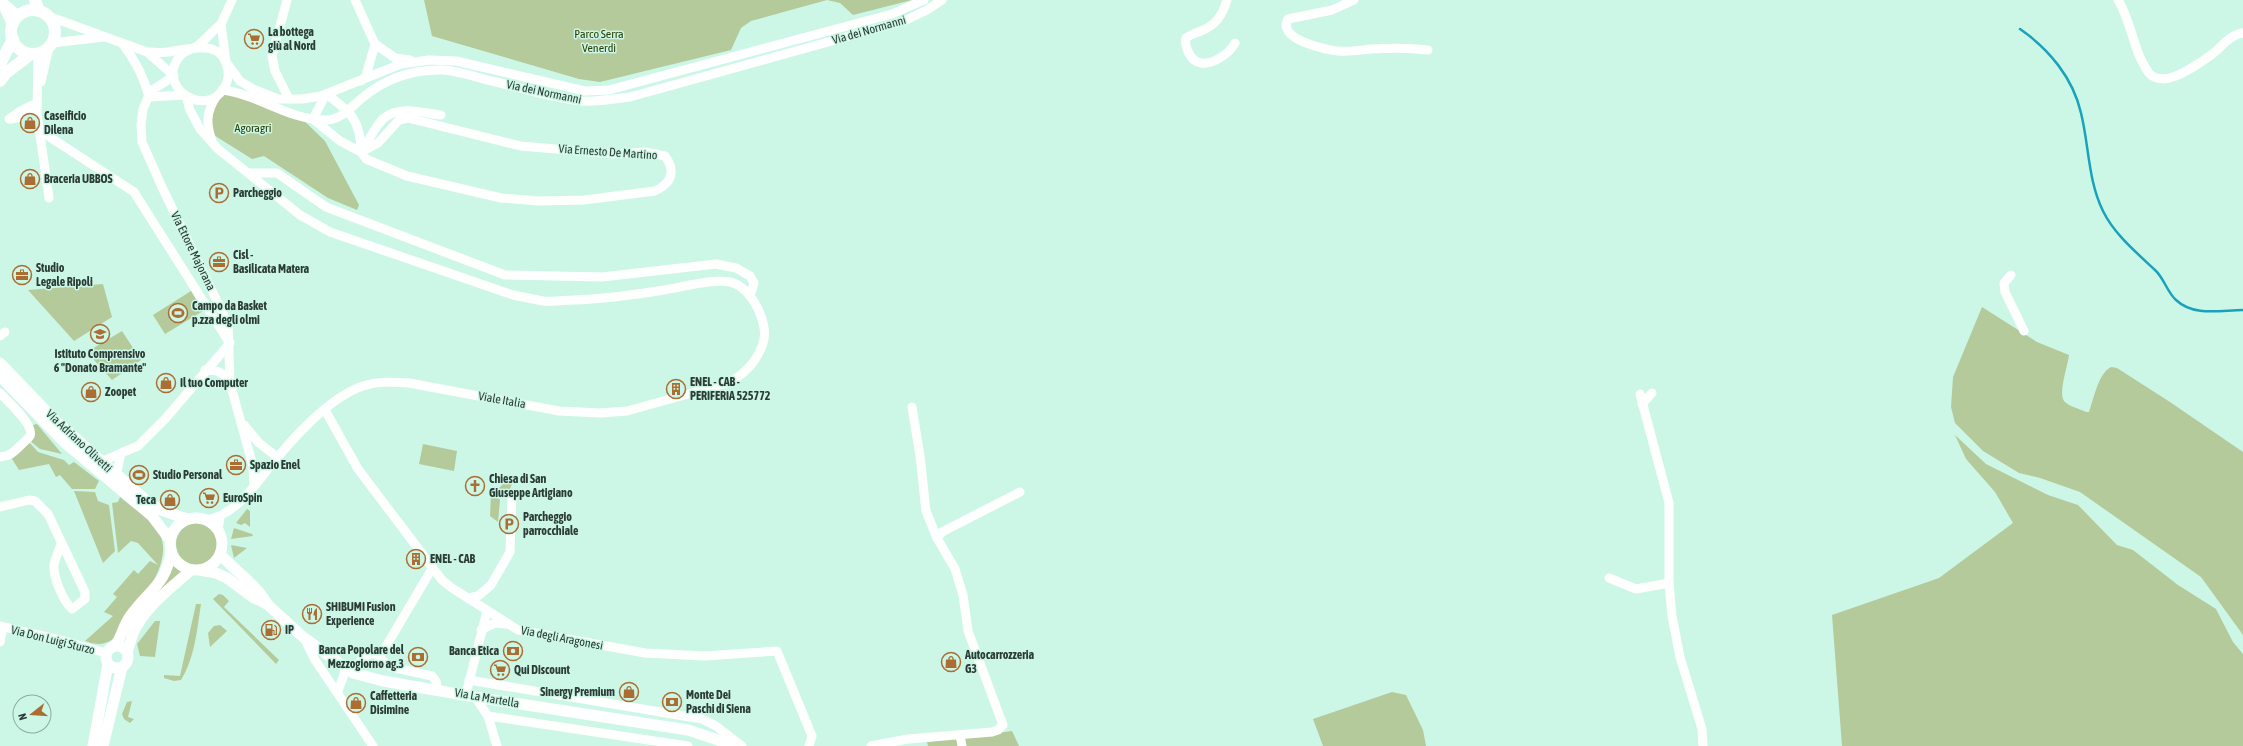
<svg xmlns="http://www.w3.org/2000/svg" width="2243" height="746" viewBox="0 0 2243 746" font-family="'Asap Condensed',sans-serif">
  <rect width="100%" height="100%" fill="#ccf7e7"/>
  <!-- green -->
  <g fill="#b5ca9a">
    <polygon points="424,0 912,0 853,15 840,3 827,0 751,21 741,28 731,50 600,82 579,79 432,36"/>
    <polygon points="222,90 297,114 325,141 359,205 357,210 328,198 264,156 252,159 209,132 210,107"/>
    <polygon points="103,284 112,317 74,341 28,290"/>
    <polygon points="191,291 203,311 165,334 153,315"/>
    <path d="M1982,307L2037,342L2069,355C2068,365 2058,393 2064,401C2068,406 2080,409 2086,412H2089C2094,398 2098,374 2111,367L2117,368L2170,402L2243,452V635L2201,577L2080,492L2040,478L2019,473L1983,451L1955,423L1951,407L1953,377Z"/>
    <polygon points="122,331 141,360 112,380 87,352"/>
    <polygon points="37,424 62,454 40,449 29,440 34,434 33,425"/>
    <polygon points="1955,435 1986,464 2048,495 2078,505 2117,545 2133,550 2178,585 2216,609 2233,642 2243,654 2243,746 1842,746 1832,615 1939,578 2013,523 1995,492 1966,459"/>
    <polygon points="29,442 38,452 64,460 69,465 74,462 99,481 95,489 72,489 60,475 56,477 49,464 19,470 12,459"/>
    <polygon points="423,444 457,451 454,471 419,464"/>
    <path d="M508,475L512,477C513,486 510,490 503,496L498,489L503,484L500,479Z"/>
    <polygon points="74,491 95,492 98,501 109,505 115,551 103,563"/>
    <polygon points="493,493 500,500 498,522 490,516 491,494"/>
    <path d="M120,497C133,508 152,519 160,535C175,565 132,613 115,637C105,646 97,645 85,641L113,616L104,612L117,597L113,594L134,570L138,574L150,561L158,565L138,543L131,541L118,553L112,503L118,502Z"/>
    <polygon points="247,509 250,511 250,527 245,523 241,525 236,523"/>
    <circle cx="197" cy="544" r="21"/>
    <polygon points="234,528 252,534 253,536 231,539"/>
    <polygon points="231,545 247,548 234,558"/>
    <polygon points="175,561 184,570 128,640 124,639"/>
    <polygon points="219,594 223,595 229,601 224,607 279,660 276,664 213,599"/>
    <path d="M196,604H201C197,630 195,657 181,680L174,681L164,678V675L180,676Z"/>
    <polygon points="155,621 160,621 155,657 140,656 137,644"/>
    <polygon points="220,625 227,631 210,647 208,633 214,626"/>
    <polygon points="1392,692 1406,695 1423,730 1426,746 1323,746 1313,719"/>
    <polygon points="132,701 128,717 134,719 130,723 124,719 122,714 127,702"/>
    <polygon points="1012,731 1019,746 928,746 927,742"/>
  </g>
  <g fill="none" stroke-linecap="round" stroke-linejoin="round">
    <!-- stream -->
    <path stroke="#19a2bc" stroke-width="2.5" d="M2020,29C2049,49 2073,78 2081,113C2089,145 2088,181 2103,211C2114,234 2137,253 2155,270C2164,278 2167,292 2176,300C2194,317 2221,310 2243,310"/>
    <!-- minor -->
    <g stroke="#fff" stroke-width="9">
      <polyline points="232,0 221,24 226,62 240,81 253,89 278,99 302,99 321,96 401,64 429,60 456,61 585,91 609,90 892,14 924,0"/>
      <polyline points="287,0 272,56 275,71 289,99"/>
      <polyline points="355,0 375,44"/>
      <path d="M1227,0C1222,16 1216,25 1201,31C1196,33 1191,34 1186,38C1184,47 1191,62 1201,63C1213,65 1230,53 1235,43"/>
      <path d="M1354,0L1332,10L1288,19C1276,39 1326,50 1338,51C1350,52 1361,50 1372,49C1391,48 1410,48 1428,50"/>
      <path d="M2118,0C2132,22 2133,52 2149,73C2163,90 2197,65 2211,55C2221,48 2230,34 2243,33"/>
      <polyline points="1,1 12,26"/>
      <polyline points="3,2 19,16"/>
      <polyline points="48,16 147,52 174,76 151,91 143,109 141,125 142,142 161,185 228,324 230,383 253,466 254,486"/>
      <polyline points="52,43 104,37"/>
      <path d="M122,43C135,60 144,76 149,97"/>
      <path d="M147,52C154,52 162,53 168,52C190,49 223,37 228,71C229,77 227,83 224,88C206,118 159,89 177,60C182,51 189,51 197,46C205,41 213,30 221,24"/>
      <polyline points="38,53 37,114 49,198"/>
      <polyline points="361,81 366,76 375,44 395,58 410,60"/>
      <polyline points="41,82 49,47"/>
      <path d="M222,90C258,94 290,121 327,120C342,119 351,107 362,98C386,78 412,69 443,70C458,71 473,76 487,80C516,86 553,99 582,101C598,102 614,99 630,97L904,21L927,10L942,0"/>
      <path d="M326,94C350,111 361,120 361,152"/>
      <path d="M186,96L190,110L200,129L218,149L300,215L330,232L513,295C523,297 533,299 543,301C553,302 563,300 573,300C604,299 633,295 664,290C684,287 709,279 730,282C751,286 770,324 763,343C757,362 745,374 728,383L627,411L600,413L559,411L409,383C393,382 378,381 363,386C329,397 290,441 268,469C251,491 234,515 206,520"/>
      <polyline points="149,97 184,95"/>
      <polyline points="9,119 22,110 37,103"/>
      <polyline points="11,119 37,114"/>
      <path d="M313,119L340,141L361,152L366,159L407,176L501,198L539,201L584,200L655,191C672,183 676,171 665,156L646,152L614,154L521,146L408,118L399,120L378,143L361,152"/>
      <polyline points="313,119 326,94"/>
      <polyline points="39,130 134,192 229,342"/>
      <path d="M212,141C206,124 206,112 216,97"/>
      <path d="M363,149C369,140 376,125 384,118C400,105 423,113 441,115"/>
      <polyline points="249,173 277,173 326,207 505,275 602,277 716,264 736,268 750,276 754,283 750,296"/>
      <polyline points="2011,275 2004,283 2005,292 2024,331"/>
      <polyline points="0,336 5,332"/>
      <path d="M205,370C218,370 223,372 230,383"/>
      <path d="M0,393C7,401 35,425 30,436C28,439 24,442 21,445C14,452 10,456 0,457"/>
      <polyline points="1640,394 1669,503 1669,583 1672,616 1680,657 1702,729 1703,746"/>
      <polyline points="1642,404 1652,393"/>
      <polyline points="325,410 358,469 442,580 452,588 518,630 645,653 705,656 777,651 812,736 809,746"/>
      <polyline points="244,425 259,443 277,457"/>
      <polyline points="121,453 138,446 166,418 230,343"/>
      <polyline points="101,462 121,453 116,475"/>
      <path d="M0,507L29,500L35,501L48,514L85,592V599L72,609C63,601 53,577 54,565C55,558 59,551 61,544"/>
      <polyline points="218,530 220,517"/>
      <polyline points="937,538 942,532 1020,492"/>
      <polyline points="1609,578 1636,589 1669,583"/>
      <polyline points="468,598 478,596 491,585 510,552 512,495"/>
      <polyline points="0,626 64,641 106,653"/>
      <polyline points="481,630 495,623 506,624"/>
      <polyline points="304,638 315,660 373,746"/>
      <polyline points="0,642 3,627"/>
      <polyline points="379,658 433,567"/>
      <polyline points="353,673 362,658 373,653 391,667 432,676 436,681 438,690"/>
      <polyline points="469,680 702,719 716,726 742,746"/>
      <polyline points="338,691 346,669"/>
      <polyline points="466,694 487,611"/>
      <polyline points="475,697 488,716 497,746"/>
      <polyline points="488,716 688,746"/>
      <polyline points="960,735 962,746"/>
      <polyline points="871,746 908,739 992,732 998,730 1003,725 968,631 963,595 955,569 937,538 926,511 920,456 912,407"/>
    </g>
    <!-- tertiary -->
    <g stroke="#fff" stroke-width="11">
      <polyline points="0,363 57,422 149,503 161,510 187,519"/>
      <polyline points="0,376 64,442 152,516 170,540"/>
      <circle cx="196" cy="544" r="26"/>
      <path d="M220,554C235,571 256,584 267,604"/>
      <polyline points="200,570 216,573 227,578 254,598 267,604 303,637 353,673 383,681 475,697 688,730 721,741 729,746"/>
      <path d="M116,645C122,635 124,624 131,615C149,590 167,584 171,550"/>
      <circle cx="117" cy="657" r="11"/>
      <path d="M127,651C130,645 131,637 134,631C146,606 171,588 191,570"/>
      <polyline points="93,746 108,664"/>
      <polyline points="103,746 122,667"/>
    </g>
    <!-- secondary -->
    <g stroke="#fff" stroke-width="12">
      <polyline points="35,0 39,11"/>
      <circle cx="33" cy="32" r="22"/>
      <polyline points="0,64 13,39"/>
      <polyline points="0,81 6,73 31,54"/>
    </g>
  </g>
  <!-- icons -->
  <defs>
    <symbol id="supermarket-ring" viewBox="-11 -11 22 22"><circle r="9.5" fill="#ccf7e7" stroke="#ab6d32" stroke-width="1.5"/><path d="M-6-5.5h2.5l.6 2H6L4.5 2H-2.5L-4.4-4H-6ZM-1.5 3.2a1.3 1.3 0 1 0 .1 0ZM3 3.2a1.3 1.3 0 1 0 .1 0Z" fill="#ab6d32"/></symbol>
    <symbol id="shop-ring" viewBox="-11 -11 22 22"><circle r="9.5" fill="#ccf7e7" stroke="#ab6d32" stroke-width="1.5"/><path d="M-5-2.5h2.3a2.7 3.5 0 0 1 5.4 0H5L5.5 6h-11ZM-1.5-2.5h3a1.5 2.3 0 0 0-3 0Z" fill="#ab6d32"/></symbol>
    <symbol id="parking-ring" viewBox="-11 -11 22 22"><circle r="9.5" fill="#ccf7e7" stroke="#ab6d32" stroke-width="1.5"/><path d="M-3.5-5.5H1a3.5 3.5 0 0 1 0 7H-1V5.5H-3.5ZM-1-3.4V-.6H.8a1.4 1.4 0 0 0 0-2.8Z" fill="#ab6d32"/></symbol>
    <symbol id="office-ring" viewBox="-11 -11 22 22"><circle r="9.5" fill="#ccf7e7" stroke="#ab6d32" stroke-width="1.5"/><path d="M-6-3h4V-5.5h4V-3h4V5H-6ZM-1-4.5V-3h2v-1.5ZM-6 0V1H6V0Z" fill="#ab6d32"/></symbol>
    <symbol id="stadium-ring" viewBox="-11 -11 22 22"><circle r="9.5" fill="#ccf7e7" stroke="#ab6d32" stroke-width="1.5"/><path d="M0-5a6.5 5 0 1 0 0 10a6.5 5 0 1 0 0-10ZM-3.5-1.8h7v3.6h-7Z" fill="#ab6d32"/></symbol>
    <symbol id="school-ring" viewBox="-11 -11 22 22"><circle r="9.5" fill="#ccf7e7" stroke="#ab6d32" stroke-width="1.5"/><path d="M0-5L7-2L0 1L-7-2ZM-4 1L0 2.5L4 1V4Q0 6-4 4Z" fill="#ab6d32"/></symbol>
    <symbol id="building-ring" viewBox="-11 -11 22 22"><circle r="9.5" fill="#ccf7e7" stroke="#ab6d32" stroke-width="1.5"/><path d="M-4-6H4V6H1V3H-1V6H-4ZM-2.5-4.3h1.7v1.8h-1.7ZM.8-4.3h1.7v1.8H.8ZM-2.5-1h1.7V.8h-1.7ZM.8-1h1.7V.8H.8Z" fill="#ab6d32"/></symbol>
    <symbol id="church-ring" viewBox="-11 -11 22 22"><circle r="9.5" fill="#ccf7e7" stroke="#ab6d32" stroke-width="1.5"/><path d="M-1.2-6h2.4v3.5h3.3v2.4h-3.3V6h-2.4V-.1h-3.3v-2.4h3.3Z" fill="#ab6d32"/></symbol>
    <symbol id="restaurant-ring" viewBox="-11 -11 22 22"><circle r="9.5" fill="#ccf7e7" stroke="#ab6d32" stroke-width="1.5"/><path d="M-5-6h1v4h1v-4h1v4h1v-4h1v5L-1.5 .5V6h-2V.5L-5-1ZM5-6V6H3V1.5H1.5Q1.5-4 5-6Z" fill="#ab6d32"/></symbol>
    <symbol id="fuel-ring" viewBox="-11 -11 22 22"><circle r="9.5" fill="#ccf7e7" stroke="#ab6d32" stroke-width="1.5"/><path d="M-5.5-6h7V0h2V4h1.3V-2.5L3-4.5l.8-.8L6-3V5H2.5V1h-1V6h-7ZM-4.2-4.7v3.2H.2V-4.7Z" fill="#ab6d32"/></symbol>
    <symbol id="bank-ring" viewBox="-11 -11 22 22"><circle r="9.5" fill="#ccf7e7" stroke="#ab6d32" stroke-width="1.5"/><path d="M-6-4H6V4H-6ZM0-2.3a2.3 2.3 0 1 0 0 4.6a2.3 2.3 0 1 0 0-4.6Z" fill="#ab6d32"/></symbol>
  </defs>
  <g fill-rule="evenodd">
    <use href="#supermarket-ring" x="243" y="28" width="22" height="22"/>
    <use href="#shop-ring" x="19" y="112" width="22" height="22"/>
    <use href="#shop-ring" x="19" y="168" width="22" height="22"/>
    <use href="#parking-ring" x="208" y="182" width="22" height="22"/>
    <use href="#office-ring" x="208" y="251" width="22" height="22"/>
    <use href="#office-ring" x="11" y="264" width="22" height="22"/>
    <use href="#stadium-ring" x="167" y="302" width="22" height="22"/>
    <use href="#school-ring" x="89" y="323" width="22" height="22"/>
    <use href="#shop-ring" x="155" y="372" width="22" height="22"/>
    <use href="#building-ring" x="665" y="378" width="22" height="22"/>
    <use href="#shop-ring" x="80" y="381" width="22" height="22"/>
    <use href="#office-ring" x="225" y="454" width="22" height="22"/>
    <use href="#stadium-ring" x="128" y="464" width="22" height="22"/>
    <use href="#church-ring" x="464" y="475" width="22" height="22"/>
    <use href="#supermarket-ring" x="198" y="487" width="22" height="22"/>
    <use href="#shop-ring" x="159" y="489" width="22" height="22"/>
    <use href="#parking-ring" x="498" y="513" width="22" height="22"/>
    <use href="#building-ring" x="405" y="548" width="22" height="22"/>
    <use href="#restaurant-ring" x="301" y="603" width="22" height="22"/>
    <use href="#fuel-ring" x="260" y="619" width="22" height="22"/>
    <use href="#bank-ring" x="502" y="640" width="22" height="22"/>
    <use href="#bank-ring" x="407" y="646" width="22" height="22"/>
    <use href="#shop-ring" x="940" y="651" width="22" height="22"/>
    <use href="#supermarket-ring" x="489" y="659" width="22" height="22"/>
    <use href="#shop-ring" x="618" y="681" width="22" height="22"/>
    <use href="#bank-ring" x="661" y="691" width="22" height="22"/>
    <use href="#shop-ring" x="345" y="692" width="22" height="22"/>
  </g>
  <g text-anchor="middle" stroke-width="3" stroke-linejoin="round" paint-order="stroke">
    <!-- street labels -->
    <g font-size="12" fill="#2b3c36" stroke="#ccf7e7">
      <text transform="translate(869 30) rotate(-16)" y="4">Via dei Normanni</text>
      <text transform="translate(544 92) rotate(12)" y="4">Via dei Normanni</text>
      <text transform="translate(608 152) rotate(4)" y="4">Via Ernesto De Martino</text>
      <text transform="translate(193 251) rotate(64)" y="4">Via Ettore Majorana</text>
      <text transform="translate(502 400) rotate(10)" y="4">Viale Italia</text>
      <text transform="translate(79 441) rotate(43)" y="4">Via Adriano Olivetti</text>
      <text transform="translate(562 638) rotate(11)" y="4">Via degli Aragonesi</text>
      <text transform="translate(53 640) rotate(14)" y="4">Via Don Luigi Sturzo</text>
      <text transform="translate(487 698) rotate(10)" y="4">Via La Martella</text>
    </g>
    <!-- poi labels -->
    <g font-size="12" font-weight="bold" fill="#2b3c36" stroke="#ccf7e7" text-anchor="start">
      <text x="268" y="36">La bottega<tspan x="268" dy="14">giù al Nord</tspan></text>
      <text x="44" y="120">Caseificio<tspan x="44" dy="14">Dilena</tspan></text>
      <text x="44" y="183">Braceria UBBOS</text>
      <text x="233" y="197">Parcheggio</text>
      <text x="233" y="259">Cisl -<tspan x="233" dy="14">Basilicata Matera</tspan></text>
      <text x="36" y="272">Studio<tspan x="36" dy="14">Legale Ripoli</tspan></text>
      <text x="192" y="310">Campo da Basket<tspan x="192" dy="14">p.zza degli olmi</tspan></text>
      <text x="100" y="358" text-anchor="middle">Istituto Comprensivo<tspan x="100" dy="14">6 "Donato Bramante"</tspan></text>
      <text x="690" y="386">ENEL - CAB -<tspan x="690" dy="14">PERIFERIA 525772</tspan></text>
      <text x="180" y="387">Il tuo Computer</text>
      <text x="105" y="396">Zoopet</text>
      <text x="250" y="469">Spazio Enel</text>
      <text x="153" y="479">Studio Personal</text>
      <text x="489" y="483">Chiesa di San<tspan x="489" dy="14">Giuseppe Artigiano</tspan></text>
      <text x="223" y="502">EuroSpin</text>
      <text x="156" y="504" text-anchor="end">Teca</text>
      <text x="523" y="521">Parcheggio<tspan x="523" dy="14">parrocchiale</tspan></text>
      <text x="430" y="563">ENEL - CAB</text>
      <text x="326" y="611">SHIBUMI Fusion<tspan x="326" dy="14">Experience</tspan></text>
      <text x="285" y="634">IP</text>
      <text x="404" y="654" text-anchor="end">Banca Popolare del<tspan x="404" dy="14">Mezzogiorno ag.3</tspan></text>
      <text x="499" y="655" text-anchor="end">Banca Etica</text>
      <text x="965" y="659">Autocarrozzeria<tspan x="965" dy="14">G3</tspan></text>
      <text x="514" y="674">Qui Discount</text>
      <text x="615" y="696" text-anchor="end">Sinergy Premium</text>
      <text x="686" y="699">Monte Dei<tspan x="686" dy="14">Paschi di Siena</tspan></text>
      <text x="370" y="700">Caffetteria<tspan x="370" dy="14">Disimine</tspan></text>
    </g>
    <!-- park labels -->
    <g font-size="12" fill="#293d00" stroke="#ccf7e7">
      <text x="599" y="38">Parco Serra<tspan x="599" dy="14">Venerdì</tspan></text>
      <text x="253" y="132">Agoragri</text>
    </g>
  </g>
  <!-- north arrow -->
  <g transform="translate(32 714) rotate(253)"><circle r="19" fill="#ccf7e7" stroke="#8caca0"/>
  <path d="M0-3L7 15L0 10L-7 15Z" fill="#ab6d32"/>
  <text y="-6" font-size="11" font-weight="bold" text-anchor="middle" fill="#2b3c36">N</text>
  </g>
</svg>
